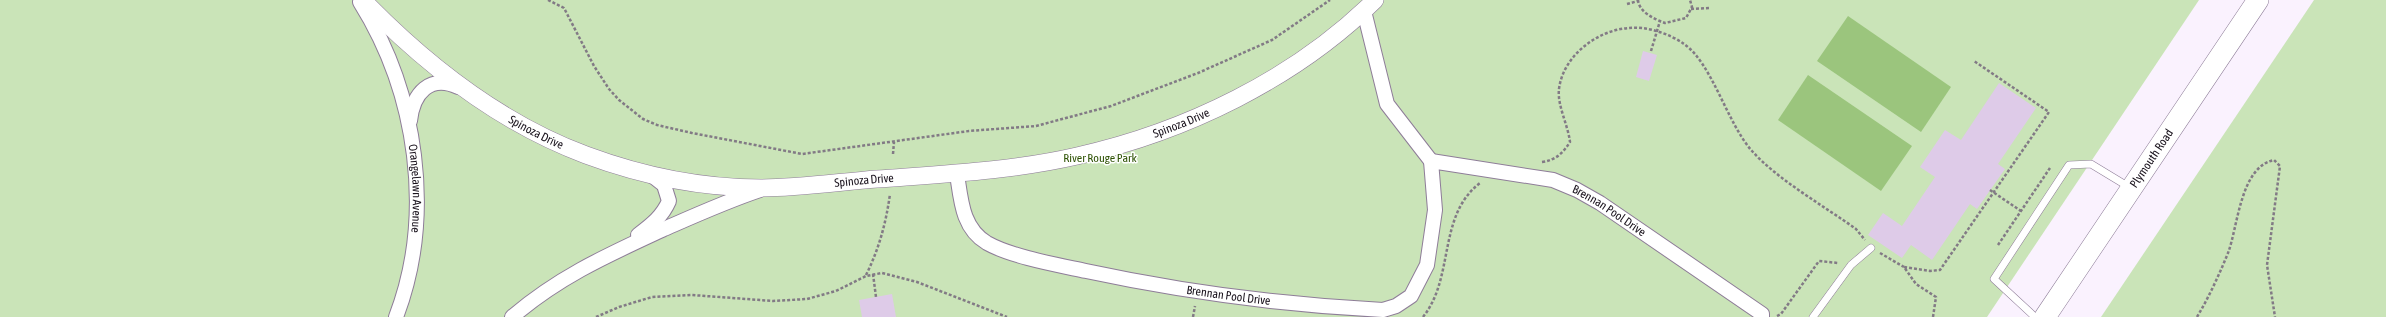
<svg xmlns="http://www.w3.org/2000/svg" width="2386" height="317" viewBox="0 0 2386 317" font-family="'Asap Condensed',sans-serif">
  <rect width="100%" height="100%" fill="#faf2fe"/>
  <!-- green -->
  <g fill="#cae4b8">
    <polygon points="0,0 2199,0 1987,317 0,317"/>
    <polygon points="2314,0 2386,0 2386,317 2101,317"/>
  </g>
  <!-- water -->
  <g fill="#9bc57d">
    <polygon points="1848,16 1951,87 1921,132 1817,61"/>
    <polygon points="1808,75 1912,146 1881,191 1778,120"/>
  </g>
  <!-- building -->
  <g fill="#decbe8">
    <polygon points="1643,51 1657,55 1649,81 1636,77"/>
    <polygon points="1999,83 2036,108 1998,164 2005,169 1977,209 1970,204 1932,260 1911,245 1902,258 1868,235 1883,213 1902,226 1935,177 1920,167 1945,130 1961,140"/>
    <polygon points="892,294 896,317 862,317 859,300"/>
  </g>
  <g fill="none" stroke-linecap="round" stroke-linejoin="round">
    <defs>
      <g id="service">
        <polyline points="1813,317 1851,265 1871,248"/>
        <polyline points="2035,317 1994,279 2069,165 2091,164 2129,187"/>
      </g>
      <g id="minor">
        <path id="s1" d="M360,2C417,93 435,215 396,317"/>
        <polyline points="1364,11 1387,104 1431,161"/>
        <path d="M410,121C413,93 430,74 458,87"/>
        <path id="s2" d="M957,174C961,200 962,228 987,243C1012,257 1058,265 1086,271C1184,292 1283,305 1383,310L1396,306L1411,296L1427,265L1435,210L1431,161L1553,180L1577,190L1600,203L1762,314V317"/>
        <path d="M638,235C651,225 662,217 669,201L664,185L650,174"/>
        <path d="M512,317C560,276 608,255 664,229C696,215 727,201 760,190"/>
      </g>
      <g id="tertiary">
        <path id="s3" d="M363,0C426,65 500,123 586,155C640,175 702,188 761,188C799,188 839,182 877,179C944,174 1012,171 1077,156C1185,132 1295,79 1375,0"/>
      </g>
      <g id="primary">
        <path id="s4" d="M2045,317L2258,0"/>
      </g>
    </defs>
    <!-- service casing -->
    <use href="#service" stroke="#8e7d98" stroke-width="8"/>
    <!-- minor casing -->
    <use href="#minor" stroke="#8e7d98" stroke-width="16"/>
    <!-- tertiary casing -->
    <use href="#tertiary" stroke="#8e7d98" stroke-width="18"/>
    <!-- primary casing -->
    <use href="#primary" stroke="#8e7d98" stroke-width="22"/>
    <!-- path -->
    <g stroke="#827a85" stroke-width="2.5" stroke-dasharray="3 2" stroke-linecap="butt">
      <polyline points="548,0 564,8 594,66 609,89 619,100 643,119 657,125 692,133 802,154 969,131 1036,126 1111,106 1198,73 1272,40 1330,0"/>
      <path d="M1638,0C1639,12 1654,19 1665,23L1686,18L1692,7L1690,0"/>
      <polyline points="1627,4 1638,1"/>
      <polyline points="1691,9 1710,8"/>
      <polyline points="1651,51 1660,21"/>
      <polyline points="893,154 894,142"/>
      <path d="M1542,162C1556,160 1563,153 1570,142C1568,125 1557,105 1559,89C1563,56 1597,30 1629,28C1647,26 1670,34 1684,44C1712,63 1727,123 1752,151C1778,180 1824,206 1856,229L1865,240"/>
      <polyline points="1990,190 2021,211"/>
      <polyline points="1998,245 2050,168"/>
      <polyline points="1880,253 1904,267"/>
      <polyline points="873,274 876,297"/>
      <path d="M866,275C879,249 886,223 890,194"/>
      <polyline points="1777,316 1781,314 1819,261 1838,263"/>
      <polyline points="596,317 619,307 652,297 692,295 773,301 807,299 836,291 866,276 882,273 917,282 1007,317"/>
      <polyline points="1193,317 1195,306"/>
      <path d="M1423,317C1455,277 1437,216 1480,183"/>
      <polyline points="1933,317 1936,297 1916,284 1904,267 1930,271 1940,270 2049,112 1974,61"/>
      <path d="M2197,317C2209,297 2219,275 2228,253C2238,227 2240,167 2274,160L2280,166L2267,265L2275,317"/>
    </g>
    <!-- service -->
    <use href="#service" stroke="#fff" stroke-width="7"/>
    <!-- minor -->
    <use href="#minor" stroke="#fff" stroke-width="14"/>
    <!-- tertiary -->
    <use href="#tertiary" stroke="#fff" stroke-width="17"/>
    <!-- primary -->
    <use href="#primary" stroke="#fff" stroke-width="21"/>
  </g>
  <g text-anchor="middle" stroke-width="3" stroke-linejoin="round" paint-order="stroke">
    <!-- street labels -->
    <g font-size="12" fill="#19121c" stroke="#fff">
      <text dy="4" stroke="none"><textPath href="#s3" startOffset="880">Spinoza Drive</textPath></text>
      <text dy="4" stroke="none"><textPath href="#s3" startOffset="219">Spinoza Drive</textPath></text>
      <text dy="4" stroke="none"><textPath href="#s4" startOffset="191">Plymouth Road</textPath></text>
      <text dy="4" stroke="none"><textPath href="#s3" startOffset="556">Spinoza Drive</textPath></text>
      <text dy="4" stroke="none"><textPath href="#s1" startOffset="197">Orangelawn Avenue</textPath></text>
      <text dy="4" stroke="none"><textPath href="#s2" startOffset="840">Brennan Pool Drive</textPath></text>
      <text dy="4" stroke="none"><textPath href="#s2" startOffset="326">Brennan Pool Drive</textPath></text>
    </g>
    <!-- park labels -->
    <g font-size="12" fill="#2e5204" stroke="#fff">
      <text x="1100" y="162">River Rouge Park</text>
    </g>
  </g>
</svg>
